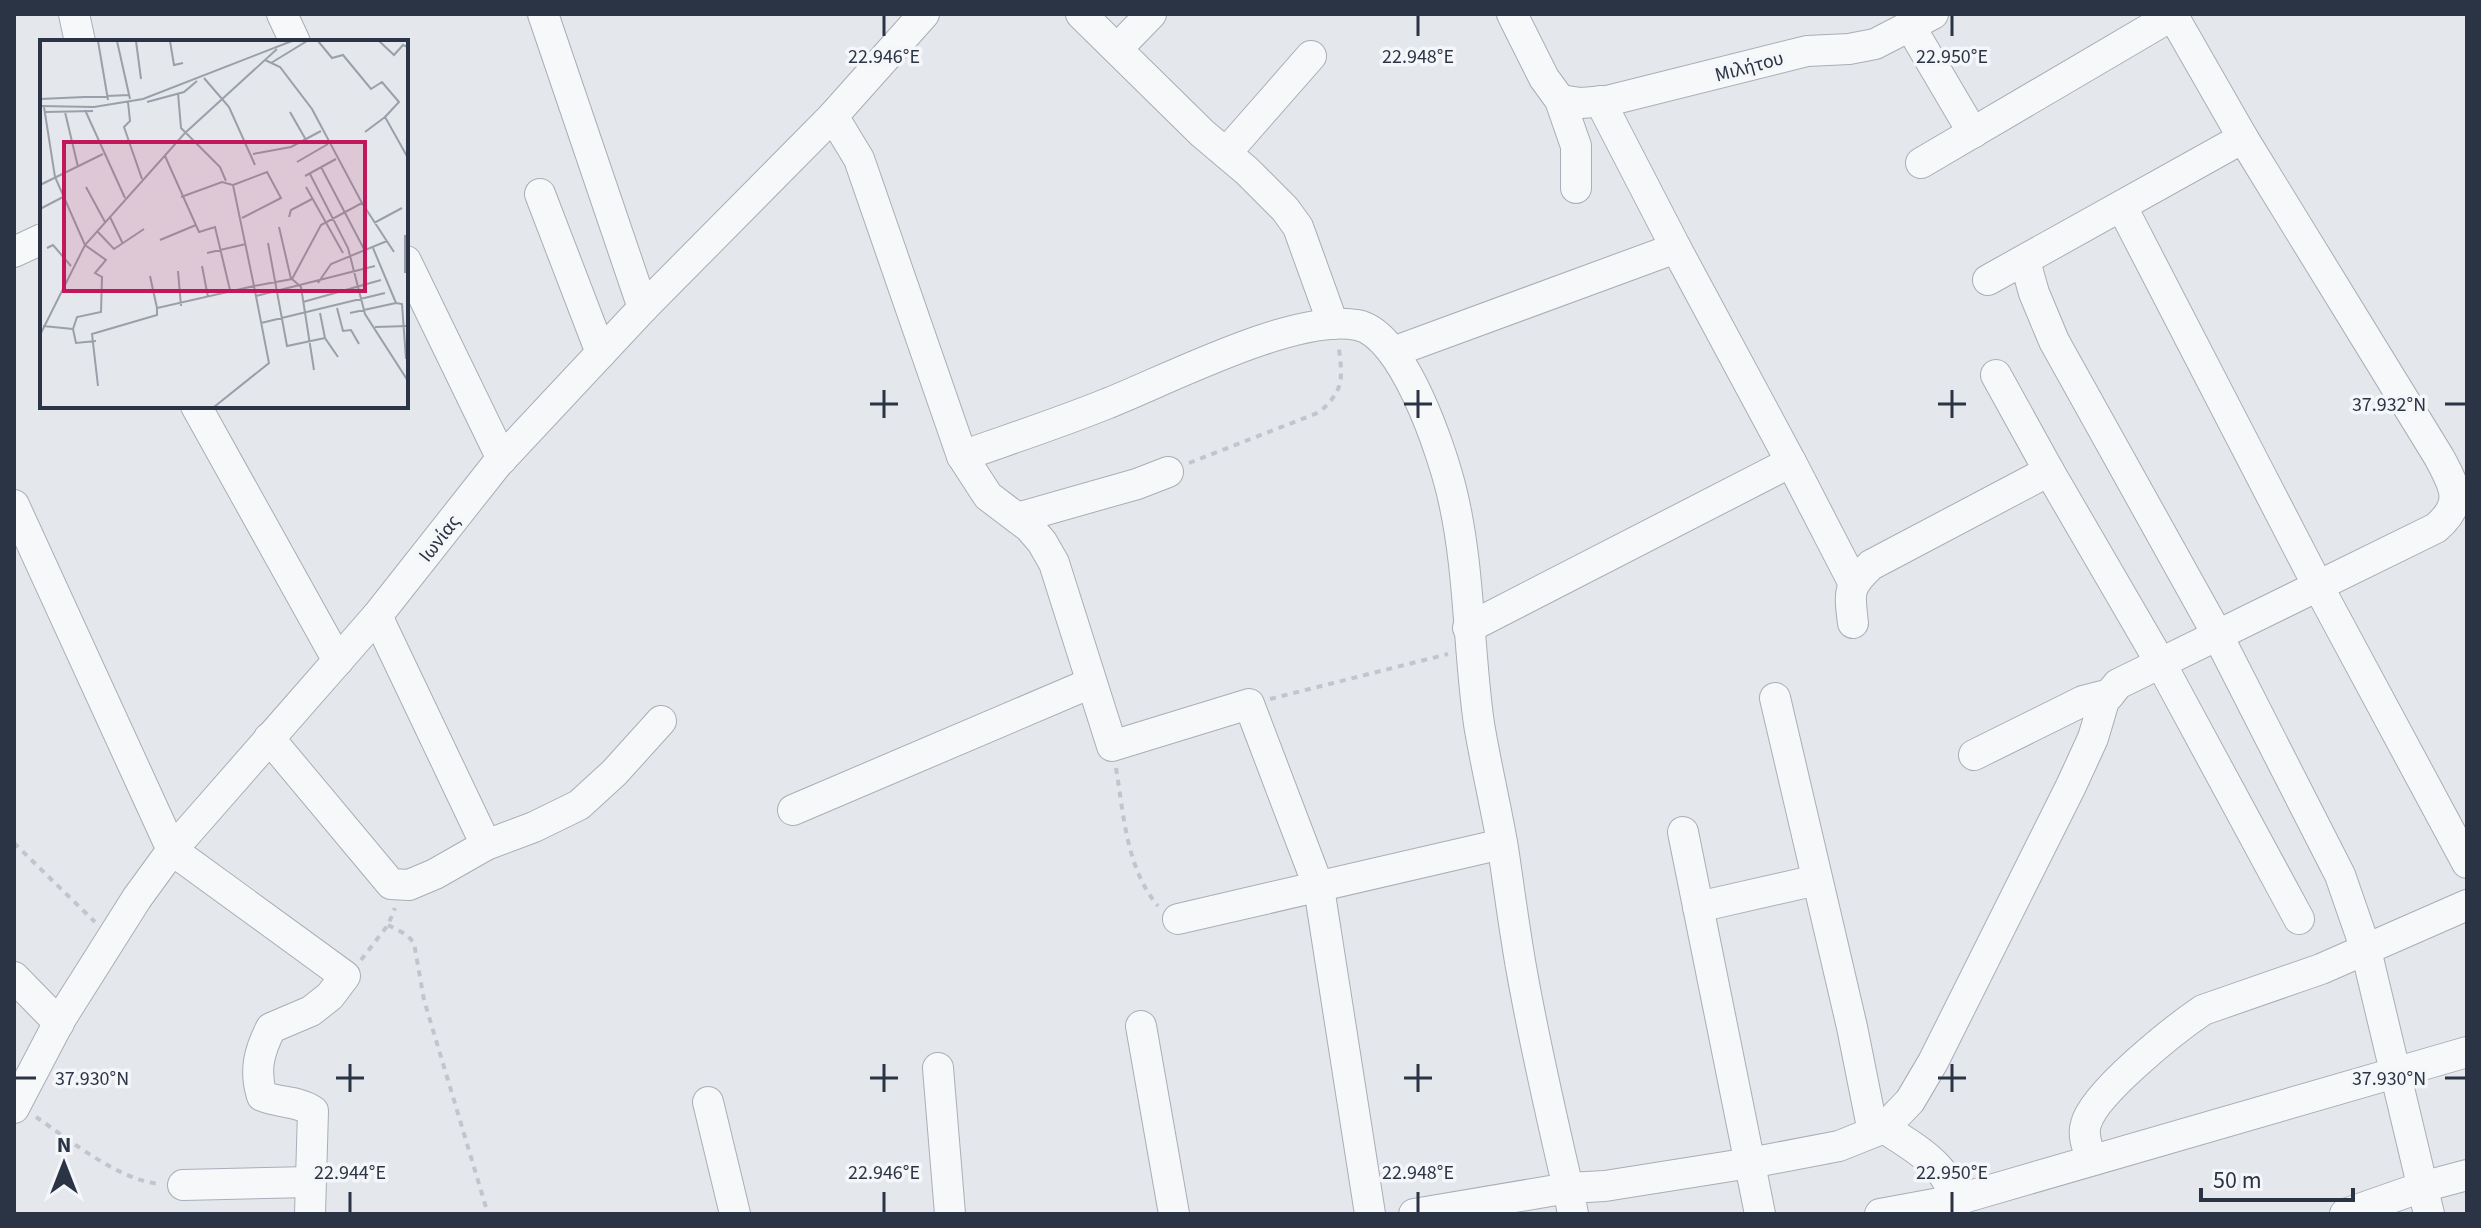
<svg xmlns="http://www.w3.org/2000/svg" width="2481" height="1228" viewBox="0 0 2481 1228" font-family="'Source Sans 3',sans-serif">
  <rect width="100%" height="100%" fill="#e4e7ec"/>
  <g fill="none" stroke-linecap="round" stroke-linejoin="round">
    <defs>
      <g id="minor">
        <polyline points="74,14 80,42"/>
        <polyline points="282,14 295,42"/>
        <polyline points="543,14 643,308"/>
        <polyline points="1081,14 1202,133 1247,171 1285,209 1298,227 1333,324"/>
        <polyline points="1512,14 1544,78 1560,100 1576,146 1576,188"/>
        <polyline points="1910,26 1973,133"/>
        <polyline points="1117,49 1151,14"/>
        <polyline points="1560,100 1581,103 1607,101 1807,51 1849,49 1875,44 1933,14"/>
        <polyline points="1600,101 1676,248"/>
        <polyline points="833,116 859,159 962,456 988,496 1029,527 1042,542 1054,563 1112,746 1249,704 1319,888 1370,1214"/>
        <polyline points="1226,153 1311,56"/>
        <polyline points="1921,163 2173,15"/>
        <polyline points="540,194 601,353"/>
        <polyline points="2122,207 2318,586 2467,863"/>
        <polyline points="14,252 42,239"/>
        <polyline points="406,261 502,459"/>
        <polyline points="2025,261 2034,293 2054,341 2217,634 2340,875 2366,950 2429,1214"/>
        <polyline points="1988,280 2243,138"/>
        <polyline points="1393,352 1676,248 1791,462 1468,628"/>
        <polyline points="1996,375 2049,471 2160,662 2299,919"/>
        <polyline points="196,406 338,661"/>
        <path d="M962,456C1010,439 1059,423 1106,404C1167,380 1295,313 1357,325C1403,333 1442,451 1452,493C1470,568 1468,647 1479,724C1486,766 1496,807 1503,848C1509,888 1514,927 1521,967C1534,1041 1551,1115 1568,1188L1414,1214"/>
        <polyline points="1791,462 1853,582"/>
        <path d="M14,505L172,850L345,976L330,996L311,1011L271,1028C259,1051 254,1071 262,1096C279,1103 299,1101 313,1111L310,1214"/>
        <polyline points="1017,518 1137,484 1168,472"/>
        <polyline points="377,616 486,845"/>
        <path d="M1853,623C1849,591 1848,587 1871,565L2049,471"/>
        <polyline points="1775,698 1852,1027 1873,1132"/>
        <polyline points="269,738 391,884 409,885 435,874 486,845 534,827 579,805 614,773 661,721"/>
        <polyline points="1974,755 2083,701 2110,694"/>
        <polyline points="793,810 1091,683"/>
        <polyline points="1683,832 1760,1214"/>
        <polyline points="1698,907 1817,880"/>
        <polyline points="1178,919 1502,844"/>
        <polyline points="14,977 59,1023"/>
        <polyline points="1141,1026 1174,1214"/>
        <polyline points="938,1068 950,1214"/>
        <polyline points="708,1102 735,1214"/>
        <polyline points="14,1108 60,1020 137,898 172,850 377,616 497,464 643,308 833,116 924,14"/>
        <path d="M1884,1128C1915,1148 1959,1171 1955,1214"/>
        <path d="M2092,1160C2088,1149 2082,1136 2086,1124C2094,1093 2175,1029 2203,1010L2321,969L2467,905"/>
        <polyline points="183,1185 310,1182"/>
        <path d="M1573,1214L1568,1188L1605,1186L1750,1163L1839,1146L1884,1128L1910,1101L1933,1062L2071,786L2093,738L2104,701L2118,684L2436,528C2465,503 2455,487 2439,457L2243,138L2172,14"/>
        <polyline points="1880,1214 1956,1200 2467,1052"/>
        <polyline points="2345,1214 2422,1187 2467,1175"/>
      </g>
    </defs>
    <!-- minor casing -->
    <use href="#minor" stroke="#a9aeb7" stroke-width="32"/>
    <!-- path -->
    <g stroke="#c2c5cb" stroke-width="4" stroke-dasharray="6 6" stroke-linecap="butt">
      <path d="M1189,463L1320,412C1343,390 1343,381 1339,349"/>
      <polyline points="1270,699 1448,654"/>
      <path d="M1116,768C1124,815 1126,868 1158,906"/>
      <polyline points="14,843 95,922"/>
      <polyline points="388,925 407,935 414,943 424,1000 488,1214"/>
      <polyline points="361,960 388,925 395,908"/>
      <path d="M36,1117C70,1140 119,1181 161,1184"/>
    </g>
    <!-- minor -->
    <use href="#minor" stroke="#f7f8fa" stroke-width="30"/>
  </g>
  <!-- ticks -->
  <path fill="none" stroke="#2b3445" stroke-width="3" d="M884,16V36M1418,16V36M1952,16V36M884,390V418M1418,390V418M1952,390V418M870,404H898M1404,404H1432M1938,404H1966M2445,404H2465M350,1064V1092M884,1064V1092M1418,1064V1092M1952,1064V1092M16,1078H36M336,1078H364M870,1078H898M1404,1078H1432M1938,1078H1966M2445,1078H2465M350,1192V1212M884,1192V1212M1418,1192V1212M1952,1192V1212"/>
  <g text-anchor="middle" stroke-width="7" stroke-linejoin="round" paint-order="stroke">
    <!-- street labels -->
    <g font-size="20" fill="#2b3445" stroke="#f4f6f9">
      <text transform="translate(1749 66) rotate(-15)" y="7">Μιλήτου</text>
      <text transform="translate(439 538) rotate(-52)" y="7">Ιωνίας</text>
    </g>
  </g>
  <!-- overview -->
  <g transform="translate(40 40)">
    <rect width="368" height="368" fill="#e4e7ec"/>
    <path fill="none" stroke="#9a9fa9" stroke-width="2" d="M58,1L68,60M77,1L90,59M96,1L101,39M130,1L134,25L143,23M278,1L292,18L303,15L331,49L342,42L359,62L345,77L368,118M339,1L354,15L363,5L368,7M231,23L267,1M164,38L189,67L215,125M138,53L141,88L180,127L186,141M0,59L89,55M88,62L90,81L84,87L102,139M107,62L144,52L157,41M0,66L54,67L103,59L252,1M4,67L15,137L45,205L66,220L55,233L62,237L61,272L37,277L33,289L36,303L56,301M45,70L85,158M5,72L53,71M25,72L38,127M250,72L266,100M325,92L345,77M213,114L251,107L281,91M125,116L159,192L175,187L190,250M257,122L288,104M281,127L325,211M270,134L308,208L325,274L368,341M265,136L296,119M0,145L63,114M193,145L227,132L241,158L202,178M46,147L65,182M266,147L303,213M322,163L354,212M0,169L23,157M70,177L83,204M249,177L251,170L272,159M334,183L362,168M239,187L251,239M57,191L74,209L104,189M365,195V233M120,200L156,185M228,203L247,306L285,298M7,208L13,205L31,226M333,208L356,263L362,264L366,319M167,213L206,204M162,226L168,257M138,231L141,266M110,236L117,268M252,239L261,247L274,330M278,243L291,224L347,201M216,256L335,226M263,262L341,240M297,268L303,291L311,290L319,304M280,273L285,298L298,317M310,273L356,263M221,283L345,253M3,286L33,289M335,287L368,286M0,295L45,205L145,93L237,9M58,346L52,294L117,275V268L214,246L193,145L182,142L141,157M174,367L229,323L214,246L252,239L281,185L322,163L272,69L240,27L225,20"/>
    <path fill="#c2185b" fill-opacity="0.15" stroke="#c2185b" stroke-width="4" d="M24,102H325V251H24Z"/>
    <rect width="368" height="368" fill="none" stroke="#2b3445" stroke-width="4"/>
  </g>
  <g font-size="20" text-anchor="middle" fill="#2b3445" stroke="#f4f6f9" stroke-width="7" stroke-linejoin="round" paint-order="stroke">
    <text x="884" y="63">22.946°E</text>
    <text x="1418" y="63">22.948°E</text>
    <text x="1952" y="63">22.950°E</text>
    <text x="2389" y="411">37.932°N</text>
    <text x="92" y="1085">37.930°N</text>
    <text x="2389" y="1085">37.930°N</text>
    <text x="350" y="1179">22.944°E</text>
    <text x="884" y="1179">22.946°E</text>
    <text x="1418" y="1179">22.948°E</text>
    <text x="1952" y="1179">22.950°E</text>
  </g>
  <!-- border -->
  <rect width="2481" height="1228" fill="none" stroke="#2b3445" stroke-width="32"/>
  <!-- north arrow -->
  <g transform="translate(64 1164)" stroke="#f4f6f9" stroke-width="6" paint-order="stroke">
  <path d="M0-6L14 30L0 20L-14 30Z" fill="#2b3445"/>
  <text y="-12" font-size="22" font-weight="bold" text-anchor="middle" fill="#2b3445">N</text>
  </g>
  <!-- scale -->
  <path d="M2201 1188v12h152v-12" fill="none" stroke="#2b3445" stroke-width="4"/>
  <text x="2213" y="1188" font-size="24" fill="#2b3445" stroke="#f4f6f9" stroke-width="6" paint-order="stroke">50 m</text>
</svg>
